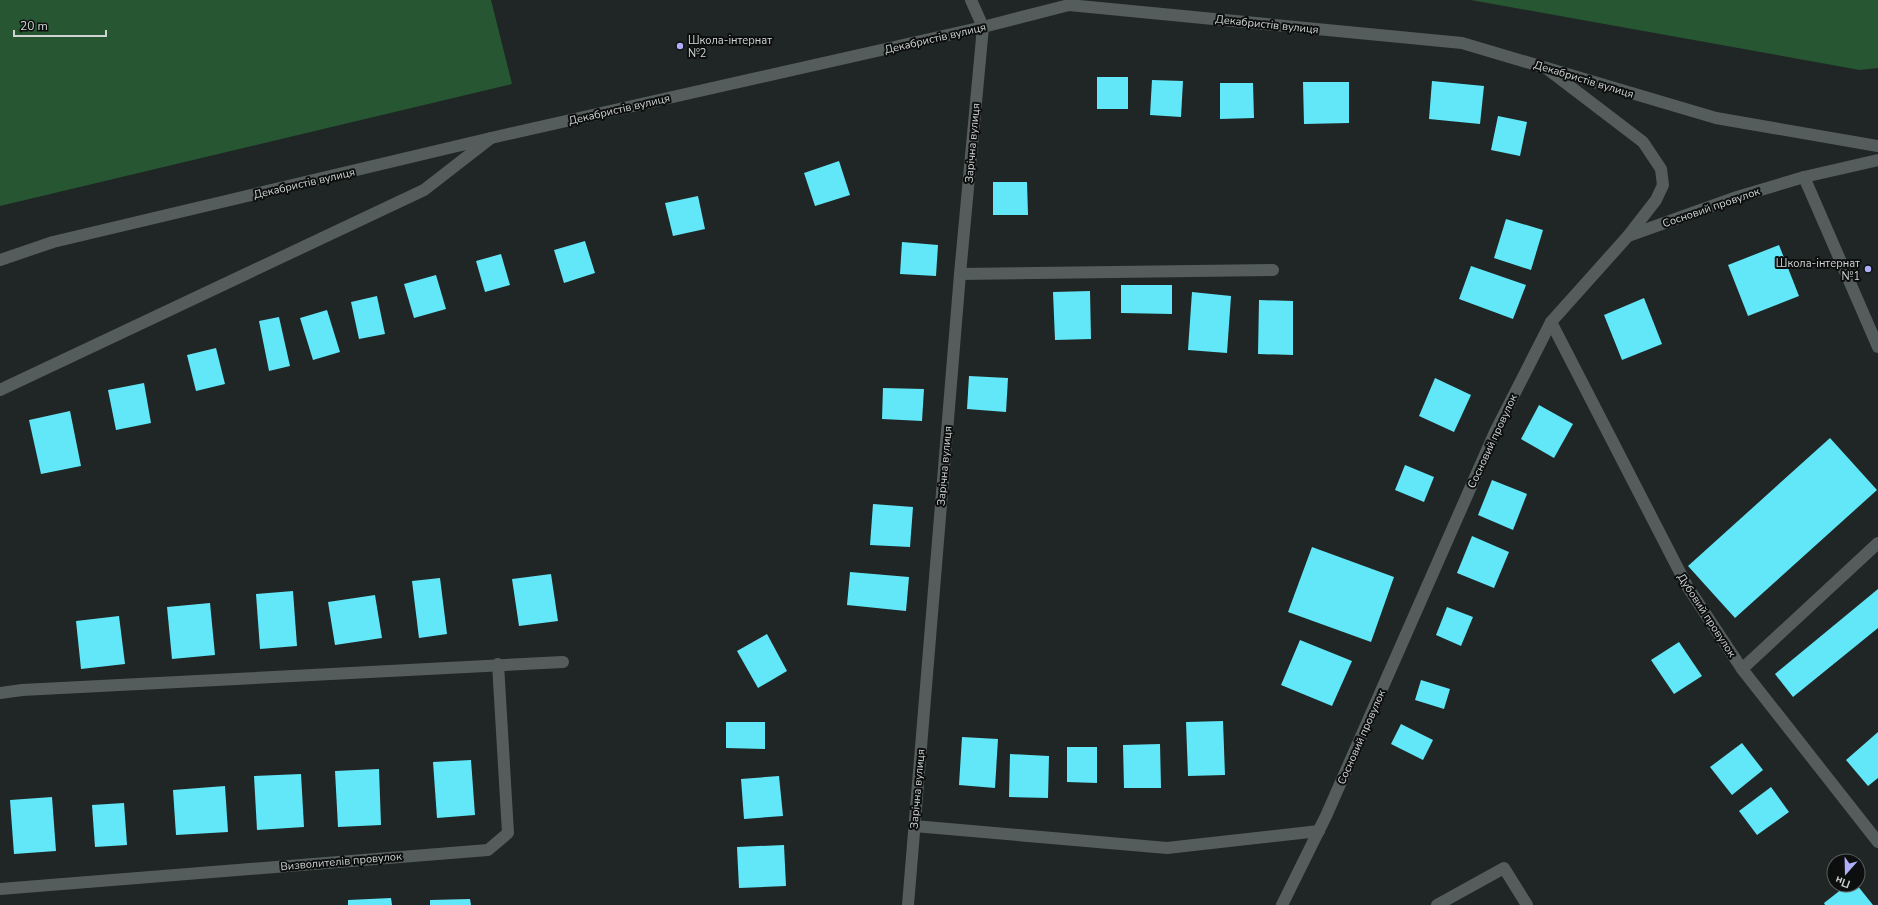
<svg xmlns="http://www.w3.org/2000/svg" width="1878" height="905" viewBox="0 0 1878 905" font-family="'Nunito Sans',sans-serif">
  <rect width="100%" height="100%" fill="#202625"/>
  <!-- green -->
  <g fill="#265632">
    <polygon points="0,0 491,0 512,84 0,206"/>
    <polygon points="1471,0 1878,0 1878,68 1860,70"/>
  </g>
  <!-- building -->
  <g fill="#61e7f8">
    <rect x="1097" y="77" width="31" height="32"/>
    <polygon points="1152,80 1183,81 1181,117 1150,115"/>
    <polygon points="1432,81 1484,86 1480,124 1429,119"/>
    <polygon points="1303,82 1349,82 1349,123 1304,124"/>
    <polygon points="1220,83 1253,83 1254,118 1220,119"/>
    <polygon points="1498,116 1527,122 1520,156 1491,150"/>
    <polygon points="839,161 850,195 815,206 804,173"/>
    <polygon points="993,182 1027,182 1028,215 993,215"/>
    <polygon points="698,196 705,229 673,236 665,203"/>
    <polygon points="1506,219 1543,230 1531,270 1494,258"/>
    <polygon points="585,241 595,273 564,283 554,250"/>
    <polygon points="902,242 938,245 936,276 900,274"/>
    <polygon points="1779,245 1799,296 1748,316 1728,265"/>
    <polygon points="501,254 510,285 485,292 476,261"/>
    <polygon points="1471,266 1526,285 1513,319 1459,299"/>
    <polygon points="436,275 446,309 414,318 404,284"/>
    <polygon points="1121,285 1172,285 1172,314 1121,313"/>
    <polygon points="1090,291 1091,339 1055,340 1053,292"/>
    <polygon points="1192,292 1231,296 1227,353 1188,350"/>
    <polygon points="377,296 385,334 359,339 351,302"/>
    <polygon points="1644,298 1662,344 1622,360 1604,315"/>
    <polygon points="1259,300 1293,301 1293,355 1258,354"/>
    <polygon points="327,310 340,352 313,360 300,318"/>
    <polygon points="279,317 290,366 269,371 259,321"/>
    <polygon points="216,348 225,384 196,391 187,355"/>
    <polygon points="969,376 1008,378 1006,412 967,409"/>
    <polygon points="1435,378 1471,395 1454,432 1419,416"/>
    <polygon points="144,383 151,423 116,430 108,390"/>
    <polygon points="883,388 924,389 922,421 882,419"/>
    <polygon points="1539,405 1573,424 1554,458 1521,439"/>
    <polygon points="70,411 81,466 41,474 29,420"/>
    <polygon points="1830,438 1877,490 1735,618 1688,566"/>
    <polygon points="1405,465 1434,477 1424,502 1395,490"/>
    <polygon points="1492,480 1527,494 1513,530 1478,515"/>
    <polygon points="873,504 913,507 910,547 870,545"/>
    <polygon points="1472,536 1509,552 1494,588 1457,573"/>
    <polygon points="1312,547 1394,577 1371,642 1288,612"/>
    <polygon points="850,572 909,577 906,611 847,605"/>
    <polygon points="551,574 558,621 519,626 512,579"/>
    <polygon points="440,578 447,634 419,638 412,581"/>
    <polygon points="1878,589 1878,628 1793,697 1775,674"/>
    <polygon points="293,591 297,646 260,649 256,594"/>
    <polygon points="375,595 382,638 335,645 328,602"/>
    <polygon points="210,603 215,655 172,659 167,607"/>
    <polygon points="1447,607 1473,617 1461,646 1436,635"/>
    <polygon points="119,616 125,664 81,669 76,621"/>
    <polygon points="767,634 787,671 758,688 737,651"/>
    <polygon points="1300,640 1352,661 1332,706 1281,685"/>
    <polygon points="1679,642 1702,676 1674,694 1651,660"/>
    <polygon points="1421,680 1450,689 1444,709 1415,700"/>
    <polygon points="1223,721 1225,775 1188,776 1186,722"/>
    <polygon points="726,722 765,722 765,749 726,748"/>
    <polygon points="1401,724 1433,740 1423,760 1391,744"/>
    <polygon points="1878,732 1878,778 1868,786 1846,760"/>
    <polygon points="962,737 998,739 995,788 959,785"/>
    <polygon points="1742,743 1763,770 1732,795 1710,767"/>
    <polygon points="1160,744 1161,788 1124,788 1123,745"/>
    <polygon points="1067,747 1097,747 1097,783 1067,782"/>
    <polygon points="1010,754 1049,756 1048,798 1009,797"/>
    <polygon points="471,760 475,815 437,818 433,762"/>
    <polygon points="379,769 381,825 338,827 335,771"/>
    <polygon points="301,774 304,827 257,830 254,776"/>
    <polygon points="779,776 783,816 744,819 741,779"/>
    <polygon points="225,786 228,832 176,835 173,790"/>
    <polygon points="1771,787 1789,812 1757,835 1739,811"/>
    <polygon points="52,797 56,851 14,854 10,800"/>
    <polygon points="124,803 127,845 95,847 92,805"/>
    <polygon points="784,845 786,886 739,888 737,847"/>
    <polygon points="1847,885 1857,885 1873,905 1825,905 1824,903"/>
    <polygon points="391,898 392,905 348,905 348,900"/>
    <polygon points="470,899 471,905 430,905 430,900"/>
  </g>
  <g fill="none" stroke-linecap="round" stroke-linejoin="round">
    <!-- service -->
    <g stroke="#555c5c" stroke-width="12">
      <polyline points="971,0 983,27"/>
      <polyline points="960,274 1273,270"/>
      <polyline points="1742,669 1878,543"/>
      <polyline points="1437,905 1504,868 1527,905"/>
    </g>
    <!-- minor -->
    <g stroke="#555c5c" stroke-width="12">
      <polyline points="1546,68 1643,142 1661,169 1663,185 1656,200 1628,236"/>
      <polyline points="1804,177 1878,347"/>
      <polyline points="1551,322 1687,586 1742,669 1878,842"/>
      <polyline points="0,390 424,190 491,138"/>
      <polyline points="0,693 22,690 563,662"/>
      <polyline points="914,826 1167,848 1319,831"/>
      <polyline points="0,889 488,850 508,833 498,664"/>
      <polyline points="908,905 960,274 983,27"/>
      <polyline points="1282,905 1326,816 1495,432 1551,322 1628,236 1737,197 1804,177 1878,160"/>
    </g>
    <!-- tertiary -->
    <polyline stroke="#555c5c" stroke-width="12" points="0,260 53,242 491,138 983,27 1069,5 1462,43 1716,118 1878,146"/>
  </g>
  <!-- markers -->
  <g fill="#aeaefa" stroke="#0c0f0e" stroke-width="1.5">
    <circle cx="680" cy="46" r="4"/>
    <circle cx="1868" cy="269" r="4"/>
  </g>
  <g text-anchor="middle" stroke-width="4" stroke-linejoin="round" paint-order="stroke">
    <!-- street labels -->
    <g font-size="11" fill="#cfd4d3" stroke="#0c0f0e">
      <text transform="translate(1267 24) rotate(6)" y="4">Декабристів вулиця</text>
      <text transform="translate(935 38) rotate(-13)" y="4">Декабристів вулиця</text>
      <text transform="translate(1584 79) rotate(17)" y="4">Декабристів вулиця</text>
      <text transform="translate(619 109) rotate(-13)" y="4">Декабристів вулиця</text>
      <text transform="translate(972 143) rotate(-85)" y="4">Зарічна вулиця</text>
      <text transform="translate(304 183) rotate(-13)" y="4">Декабристів вулиця</text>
      <text transform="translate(1711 207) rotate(-19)" y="4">Сосновий провулок</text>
      <text transform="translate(1492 441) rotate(-65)" y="4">Сосновий провулок</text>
      <text transform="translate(944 466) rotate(-85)" y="4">Зарічна вулиця</text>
      <text transform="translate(1707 615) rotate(57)" y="4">Дубовий провулок</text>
      <text transform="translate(1361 737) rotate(-66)" y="4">Сосновий провулок</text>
      <text transform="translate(917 789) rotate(-85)" y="4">Зарічна вулиця</text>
      <text transform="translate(341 861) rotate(-5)" y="4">Визволителів провулок</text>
    </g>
    <!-- poi labels -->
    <g font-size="11" fill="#cfd4d3" stroke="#0c0f0e" text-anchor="start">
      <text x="688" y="44">Школа-інтернат<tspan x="688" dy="13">№2</tspan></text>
      <text x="1860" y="267" text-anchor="end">Школа-інтернат<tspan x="1860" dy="13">№1</tspan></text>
    </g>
  </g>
  <!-- north arrow -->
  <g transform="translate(1846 873) rotate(200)"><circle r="19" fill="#0c0f0e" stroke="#5a5e5d"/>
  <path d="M0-3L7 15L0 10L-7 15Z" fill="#aeaefa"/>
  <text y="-6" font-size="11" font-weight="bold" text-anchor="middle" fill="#cfd4d3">Пн</text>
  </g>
  <!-- scale -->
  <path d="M14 30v6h92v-6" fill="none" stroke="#cfd4d3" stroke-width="2"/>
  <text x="20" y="30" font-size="12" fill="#cfd4d3" stroke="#0c0f0e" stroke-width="3" paint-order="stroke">20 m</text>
</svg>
